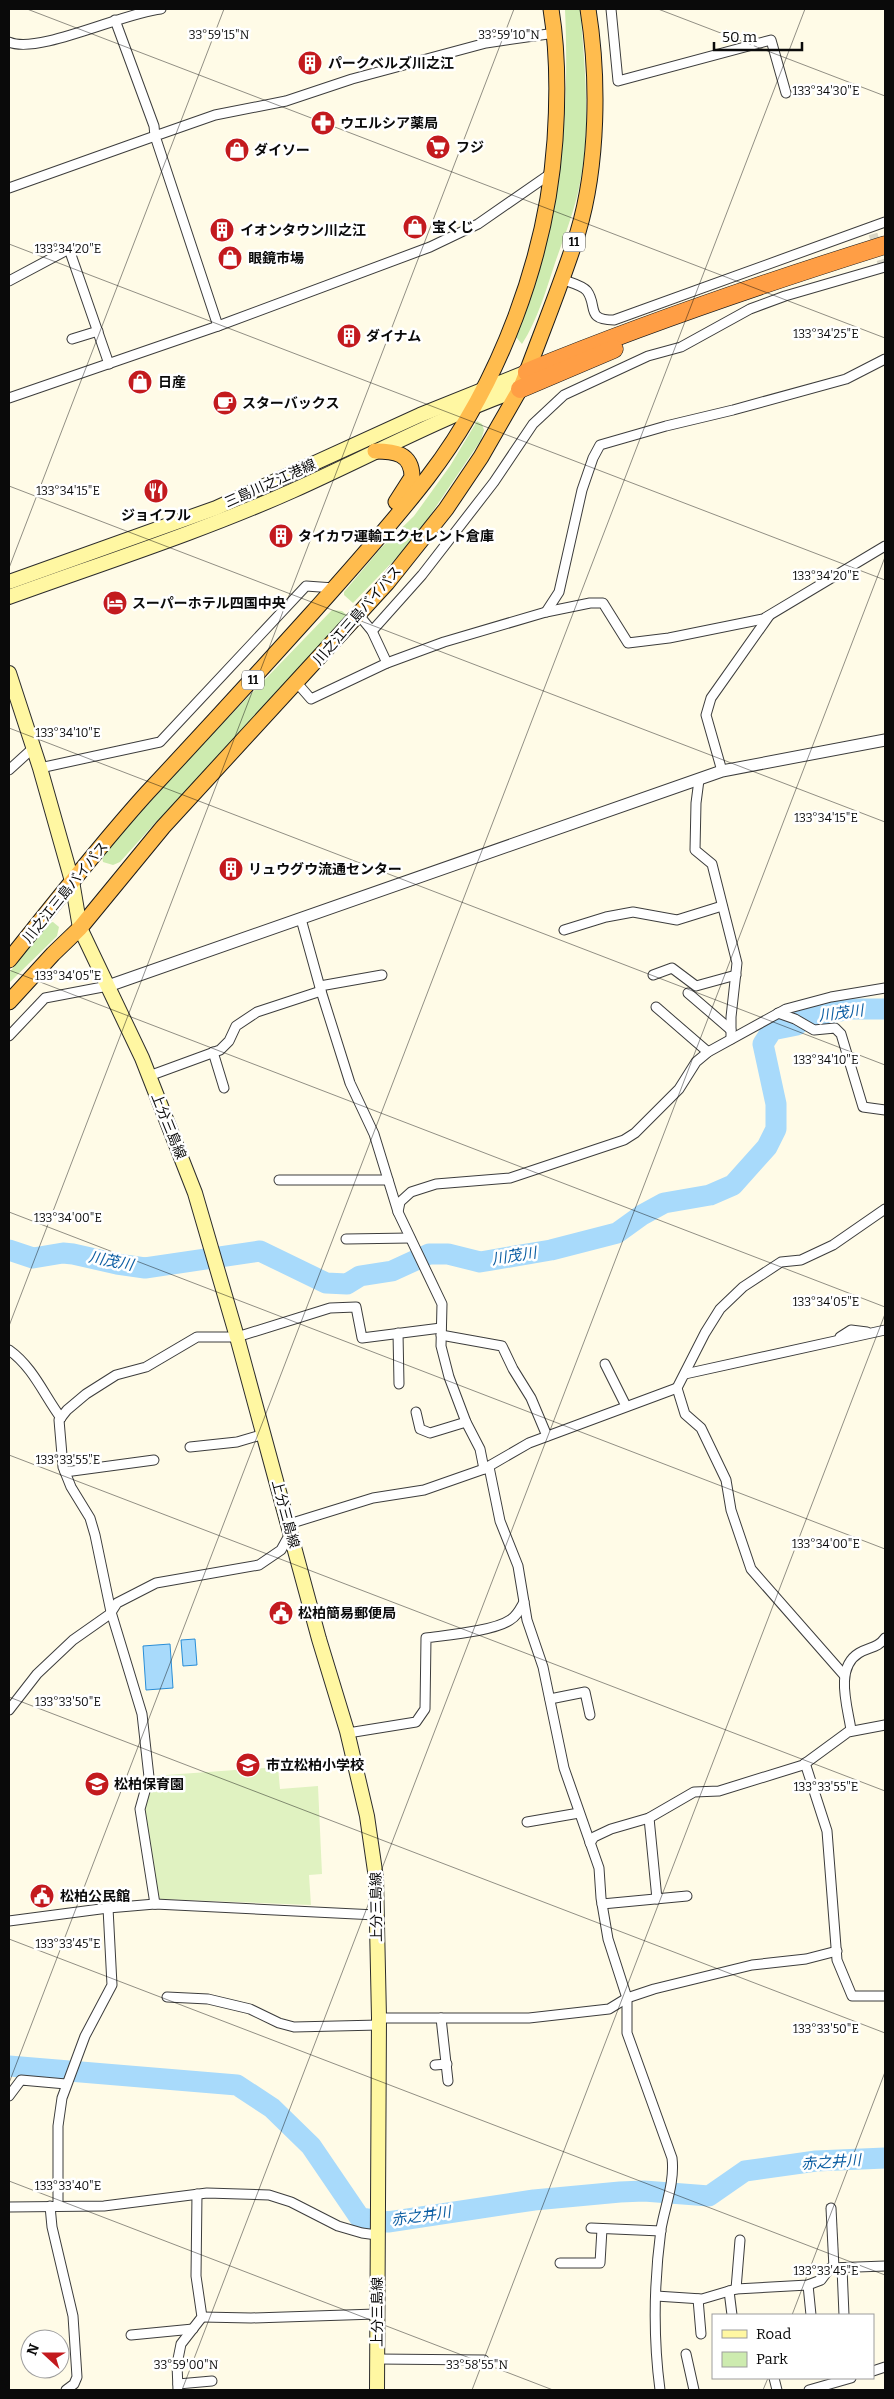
<svg xmlns="http://www.w3.org/2000/svg" width="894" height="2399" viewBox="0 0 894 2399" font-family="Bitter,'Noto Sans JP',serif">
  <rect width="100%" height="100%" fill="#fffbe7"/>
  <!-- green -->
  <g fill="#cdebaf">
    <path d="M565,9H580C585,66 591,126 580,183C575,210 564,237 555,263C546,290 538,319 522,344L516,337L517,333C560,225 570,124 565,9Z"/>
    <polygon points="477,421 482,424 484,430 481,440 429,517 401,553 353,603 344,595 344,592 381,548 414,516 450,466"/>
    <polygon points="332,610 342,611 348,616 197,783 155,823 120,862 113,865 103,862 102,856 106,851 195,752"/>
    <polygon points="53,922 59,927 57,936 9,983 9,973 48,923"/>
  </g>
  <!-- pitch -->
  <polygon fill="#e0f2c1" points="278,1767 280,1789 318,1786 322,1874 309,1875 311,1905 160,1899 157,1895 144,1812 152,1776"/>
  <!-- water -->
  <g fill="#a8dafb" stroke="#2a8ed7">
    <polygon points="195,1639 197,1665 183,1666 181,1640"/>
    <polygon points="170,1644 173,1688 146,1690 143,1646"/>
  </g>
  <g fill="none" stroke-linecap="round" stroke-linejoin="round">
    <!-- river -->
    <g stroke="#a8dafb" stroke-width="21">
      <polyline points="9,1250 33,1258 63,1253 73,1254 117,1264 145,1268 260,1251 326,1283 347,1284 360,1276 392,1271 429,1254 448,1254 480,1262 551,1250 617,1233 642,1215 664,1203 710,1195 733,1185 767,1147 776,1129 776,1104 763,1044 772,1030 797,1025 803,1018 851,1009 885,1009"/>
      <polyline points="9,2066 237,2085 272,2108 311,2146 360,2218 388,2222 534,2200 620,2192 644,2191 709,2196 745,2171 816,2161 885,2158"/>
    </g>
    <!-- minor-tunnel -->
    <polyline stroke="#dad7c6" stroke-width="9" stroke-dasharray="9 4.5" stroke-linecap="butt" points="873,234 882,263"/>
    <defs>
      <g id="minor">
        <polyline points="611,9 618,81 771,40 786,93"/>
        <path d="M9,42C38,55 125,12 161,9"/>
        <polyline points="9,188 155,136 154,126 115,20"/>
        <path d="M561,279C568,282 582,285 587,291C598,306 585,320 614,320L885,222"/>
        <polyline points="9,281 69,249 109,364"/>
        <polyline points="218,326 155,136 215,115 286,101 352,79 486,43 555,33"/>
        <polyline points="72,339 98,331"/>
        <polyline points="9,398 218,326 430,247 478,224 553,172"/>
        <polyline points="546,612 559,592 582,490 593,458 600,445 666,426 733,410 846,379 885,359"/>
        <polyline points="358,614 372,631 387,663"/>
        <polyline points="372,631 422,575 494,482 533,424 564,395 648,356 681,347 750,309 785,296 885,267"/>
        <polyline points="297,683 311,699 387,663 444,642 546,612 590,603 603,603 628,643 669,638 763,619 885,546"/>
        <polyline points="40,768 160,742 306,586 334,588"/>
        <polyline points="9,770 32,749"/>
        <polyline points="722,771 706,715 711,698 769,616"/>
        <polyline points="699,780 696,803 695,850 712,864 737,963 731,1017 731,1039"/>
        <polyline points="301,919 321,991 350,1083 374,1134 398,1212 442,1304 441,1346 449,1377 466,1422 480,1449 484,1469"/>
        <polyline points="564,930 606,917 633,912 677,920 722,906"/>
        <polyline points="653,975 672,968 696,986 736,975"/>
        <polyline points="320,986 382,975"/>
        <polyline points="688,993 731,1030"/>
        <polyline points="656,1007 708,1052"/>
        <polyline points="778,1013 795,1019 814,1030 835,1028 841,1034 863,1107 885,1110"/>
        <polyline points="9,1036 45,998 108,986"/>
        <polyline points="213,1052 224,1088"/>
        <polyline points="149,1076 220,1050 229,1041 236,1026 257,1012 321,991"/>
        <polyline points="279,1180 388,1180"/>
        <polyline points="398,1212 400,1202 411,1192 436,1184 510,1178 624,1140 635,1133 679,1089 696,1062 708,1052 786,1009 831,997 885,988"/>
        <polyline points="346,1239 410,1238"/>
        <polyline points="398,1333 399,1384"/>
        <polyline points="441,1335 502,1346 513,1369 531,1398 547,1436"/>
        <polyline points="840,1337 851,1330 867,1332"/>
        <path d="M9,1350C33,1367 44,1395 61,1418"/>
        <polyline points="605,1364 626,1406"/>
        <polyline points="685,1374 885,1330"/>
        <polyline points="416,1412 420,1429 430,1433 466,1422"/>
        <polyline points="190,1447 237,1442 264,1434"/>
        <path d="M489,1467L500,1521L518,1566L527,1620L543,1667L564,1768L599,1868L601,1898L608,1939L627,1998V2033L672,2158C675,2182 665,2206 661,2229C654,2282 653,2337 660,2390"/>
        <polyline points="65,1472 154,1460"/>
        <polyline points="289,1524 373,1498 424,1490 484,1469 529,1443 677,1388"/>
        <polyline points="844,1675 751,1569 731,1510 726,1480 701,1428 685,1414 677,1388 705,1333 720,1309 743,1287 781,1262 801,1260 833,1245 885,1209"/>
        <polyline points="550,1699 585,1692 590,1715"/>
        <polyline points="9,1710 37,1674 73,1640 110,1614 117,1603 156,1583 259,1565 281,1550 291,1532"/>
        <path d="M851,1730C848,1708 834,1668 859,1653C869,1647 878,1648 885,1638"/>
        <path d="M348,1733L416,1722L425,1709L426,1638C447,1635 494,1631 510,1620C517,1616 520,1609 524,1602"/>
        <polyline points="805,1763 827,1831 837,1960 852,1996 885,1996"/>
        <polyline points="649,1818 657,1899"/>
        <polyline points="527,1822 579,1813"/>
        <polyline points="590,1843 594,1837 611,1829 649,1818 694,1792 719,1791 803,1765 848,1732 885,1725"/>
        <polyline points="155,1904 140,1809 149,1777 142,1714 111,1612 95,1535 90,1518 71,1487 63,1467 59,1420 67,1410 86,1394 116,1375 146,1367 197,1337 237,1337 330,1308 356,1307 362,1338 441,1328"/>
        <polyline points="602,1904 687,1896"/>
        <polyline points="9,1921 108,1908 155,1904 376,1915"/>
        <polyline points="167,1997 208,1999 250,2009 279,2023 294,2027 379,2025"/>
        <polyline points="379,2018 529,2018 609,2009 627,1998 654,1989 752,1965 806,1959 837,1951"/>
        <polyline points="441,2018 448,2081"/>
        <polyline points="435,2065 447,2064"/>
        <polyline points="9,2096 21,2080 66,2084"/>
        <polyline points="50,2206 52,2227 73,2316 77,2377 74,2384 66,2390"/>
        <polyline points="58,2206 58,2126 62,2098 85,2036 112,1985 108,1908"/>
        <polyline points="9,2207 104,2206 207,2193 269,2195 291,2202 338,2226 362,2233 377,2235"/>
        <polyline points="831,2208 834,2268"/>
        <polyline points="591,2228 661,2231"/>
        <polyline points="560,2263 600,2263 602,2229"/>
        <polyline points="842,2268 844,2315"/>
        <polyline points="808,2285 811,2315"/>
        <polyline points="736,2289 740,2240"/>
        <polyline points="729,2291 732,2315"/>
        <polyline points="656,2296 702,2299 736,2289 808,2285 821,2280 830,2268 885,2266"/>
        <polyline points="698,2299 701,2334"/>
        <polyline points="202,2317 251,2318 376,2314"/>
        <polyline points="131,2335 193,2329"/>
        <polyline points="686,2354 694,2390"/>
        <polyline points="377,2359 484,2360"/>
        <polyline points="873,2371 885,2367"/>
        <polyline points="774,2378 777,2390"/>
        <polyline points="178,2384 212,2381"/>
        <polyline points="178,2390 177,2364 181,2344 202,2317 196,2276 197,2194"/>
        <polyline points="809,2390 851,2378"/>
      </g>
      <polyline id="tertiary" points="108,986 722,771 885,740"/>
      <g id="secondary">
        <polyline points="9,582 216,508 420,415 527,372"/>
        <path d="M9,597C103,563 200,532 292,491C368,457 441,417 520,389"/>
        <polyline points="9,673 40,768 72,881 80,928 142,1058 195,1193 237,1337 319,1639 347,1731 367,1816 376,1878 379,2018 377,2390"/>
      </g>
      <g id="trunk">
        <path d="M375,451C394,451 412,453 412,477L396,502"/>
        <path d="M9,960C54,904 99,846 147,793C203,733 258,673 313,612C352,568 392,524 428,477C500,383 547,257 555,140C558,96 558,52 551,9"/>
        <path d="M9,1002L53,954L80,928L163,827L387,583L446,509L481,457L520,389L527,372C544,326 563,280 578,232C598,165 599,78 588,9"/>
      </g>
      <g id="motorway">
        <path d="M527,372C644,324 764,283 885,245"/>
        <polyline points="520,389 614,349"/>
      </g>
    </defs>
    <!-- minor casing -->
    <use href="#minor" stroke="#3d3d3d" stroke-width="11"/>
    <!-- tertiary casing -->
    <use href="#tertiary" stroke="#3d3d3d" stroke-width="13"/>
    <!-- secondary casing -->
    <use href="#secondary" stroke="#2c2c2c" stroke-width="16"/>
    <!-- trunk casing -->
    <use href="#trunk" stroke="#1b1b1b" stroke-width="17"/>
    <!-- motorway casing -->
    <use href="#motorway" stroke="#1b1b1b" stroke-width="19"/>
    <!-- minor -->
    <use href="#minor" stroke="#fff" stroke-width="9"/>
    <!-- tertiary -->
    <use href="#tertiary" stroke="#fff" stroke-width="11"/>
    <!-- secondary -->
    <use href="#secondary" stroke="#fff7a2" stroke-width="14"/>
    <!-- trunk -->
    <use href="#trunk" stroke="#ffbc4e" stroke-width="15"/>
    <!-- motorway -->
    <use href="#motorway" stroke="#ff9e45" stroke-width="18"/>
  </g>
  <!-- ticks -->
  <path fill="none" stroke="#0a0a0a" stroke-width="1" stroke-opacity="0.45" d="M27,9L885,338M658,9L885,96M9,244L885,580M9,486L885,822M9,568L224,9M9,728L885,1065M9,970L885,1307M9,1212L885,1549M9,1326L514,9M9,1455L885,1791M9,1697L885,2033M9,1939L885,2275M9,2083L805,9M9,2181L553,2390M792,2315L885,2072M182,2390L885,557M472,2390L885,1314M763,2390L768,2378"/>
  <!-- icons -->
  <defs>
    <symbol id="building-disc" viewBox="-11 -11 22 22"><circle r="9.5" fill="#c31a1e" stroke="#fff"/><path d="M-4-6H4V6H1V3H-1V6H-4ZM-2.5-4.3h1.7v1.8h-1.7ZM.8-4.3h1.7v1.8H.8ZM-2.5-1h1.7V.8h-1.7ZM.8-1h1.7V.8H.8Z" fill="#fff"/></symbol>
    <symbol id="pharmacy-disc" viewBox="-11 -11 22 22"><circle r="9.5" fill="#c31a1e" stroke="#fff"/><path d="M-2-6h4v4h4v4h-4v4h-4v-4h-4v-4h4Z" fill="#fff"/></symbol>
    <symbol id="supermarket-disc" viewBox="-11 -11 22 22"><circle r="9.5" fill="#c31a1e" stroke="#fff"/><path d="M-6-5.5h2.5l.6 2H6L4.5 2H-2.5L-4.4-4H-6ZM-1.5 3.2a1.3 1.3 0 1 0 .1 0ZM3 3.2a1.3 1.3 0 1 0 .1 0Z" fill="#fff"/></symbol>
    <symbol id="shop-disc" viewBox="-11 -11 22 22"><circle r="9.5" fill="#c31a1e" stroke="#fff"/><path d="M-5-2.5h2.3a2.7 3.5 0 0 1 5.4 0H5L5.5 6h-11ZM-1.5-2.5h3a1.5 2.3 0 0 0-3 0Z" fill="#fff"/></symbol>
    <symbol id="cafe-disc" viewBox="-11 -11 22 22"><circle r="9.5" fill="#c31a1e" stroke="#fff"/><path d="M-5.5-4.5H6V0H3Q3 3.5 0 3.5H-2.5Q-5.5 3.5-5.5 0ZM3-3.2v2h1.7v-2ZM-6 4.5H4V6H-6Z" fill="#fff"/></symbol>
    <symbol id="restaurant-disc" viewBox="-11 -11 22 22"><circle r="9.5" fill="#c31a1e" stroke="#fff"/><path d="M-5-6h1v4h1v-4h1v4h1v-4h1v5L-1.5 .5V6h-2V.5L-5-1ZM5-6V6H3V1.5H1.5Q1.5-4 5-6Z" fill="#fff"/></symbol>
    <symbol id="hotel-disc" viewBox="-11 -11 22 22"><circle r="9.5" fill="#c31a1e" stroke="#fff"/><path d="M-6-4.5h1.5V1H6V5H4.5V3h-9V5H-6ZM-4 0a1.8 1.8 0 1 1 3.6 0ZM.5 0V-2.5h3Q6-2.5 6 0Z" fill="#fff"/></symbol>
    <symbol id="civic-disc" viewBox="-11 -11 22 22"><circle r="9.5" fill="#c31a1e" stroke="#fff"/><path d="M-.6-6.5H3V-4.5H.6V-3L4-1V1h2V6H-6V1h2V-1L-.6-3ZM-1.2 2.5V6h2.4V2.5Z" fill="#fff"/></symbol>
    <symbol id="school-disc" viewBox="-11 -11 22 22"><circle r="9.5" fill="#c31a1e" stroke="#fff"/><path d="M0-5L7-2L0 1L-7-2ZM-4 1L0 2.5L4 1V4Q0 6-4 4Z" fill="#fff"/></symbol>
  </defs>
  <g fill-rule="evenodd">
    <use href="#building-disc" x="296" y="49" width="28" height="28"/>
    <use href="#pharmacy-disc" x="309" y="109" width="28" height="28"/>
    <use href="#supermarket-disc" x="424" y="133" width="28" height="28"/>
    <use href="#shop-disc" x="223" y="136" width="28" height="28"/>
    <use href="#shop-disc" x="401" y="213" width="28" height="28"/>
    <use href="#building-disc" x="208" y="216" width="28" height="28"/>
    <use href="#shop-disc" x="216" y="244" width="28" height="28"/>
    <use href="#building-disc" x="335" y="322" width="28" height="28"/>
    <use href="#shop-disc" x="126" y="368" width="28" height="28"/>
    <use href="#cafe-disc" x="211" y="389" width="28" height="28"/>
    <use href="#restaurant-disc" x="142" y="477" width="28" height="28"/>
    <use href="#building-disc" x="267" y="522" width="28" height="28"/>
    <use href="#hotel-disc" x="101" y="589" width="28" height="28"/>
    <use href="#building-disc" x="217" y="855" width="28" height="28"/>
    <use href="#civic-disc" x="267" y="1599" width="28" height="28"/>
    <use href="#school-disc" x="234" y="1751" width="28" height="28"/>
    <use href="#school-disc" x="83" y="1770" width="28" height="28"/>
    <use href="#civic-disc" x="28" y="1882" width="28" height="28"/>
  </g>
  <g text-anchor="middle" stroke-width="5" stroke-linejoin="round" paint-order="stroke">
    <!-- shield labels -->
    <g fill="#fff" stroke="#545454" stroke-width="1">
      <rect x="563" y="232.5" width="22" height="19" rx="4"/>
      <rect x="242" y="670.5" width="22" height="19" rx="4"/>
    </g>
    <g font-size="12" font-weight="bold" fill="#0a0a0a">
      <text x="574" y="246">11</text>
      <text x="253" y="684">11</text>
    </g>
    <!-- poi labels -->
    <g font-size="14" font-weight="bold" fill="#0a0a0a" stroke="#fff" text-anchor="start">
      <text x="328" y="68">パークベルズ川之江</text>
      <text x="340" y="128">ウエルシア薬局</text>
      <text x="456" y="152">フジ</text>
      <text x="254" y="155">ダイソー</text>
      <text x="432" y="232">宝くじ</text>
      <text x="240" y="235">イオンタウン川之江</text>
      <text x="248" y="263">眼鏡市場</text>
      <text x="366" y="341">ダイナム</text>
      <text x="158" y="387">日産</text>
      <text x="242" y="408">スターバックス</text>
      <text x="156" y="520" text-anchor="middle">ジョイフル</text>
      <text x="298" y="541">タイカワ運輸エクセレント倉庫</text>
      <text x="132" y="608">スーパーホテル四国中央</text>
      <text x="248" y="874">リュウグウ流通センター</text>
      <text x="298" y="1618">松柏簡易郵便局</text>
      <text x="266" y="1770">市立松柏小学校</text>
      <text x="114" y="1789">松柏保育園</text>
      <text x="60" y="1901">松柏公民館</text>
    </g>
    <!-- street labels -->
    <g font-size="14" fill="#0a0a0a" stroke="#fff">
      <text transform="translate(270 483) rotate(-24)" y="5">三島川之江港線</text>
      <text transform="translate(357 615) rotate(-49)" y="5">川之江三島バイパス</text>
      <text transform="translate(65 892) rotate(-51)" y="5">川之江三島バイパス</text>
      <text transform="translate(169 1126) rotate(68)" y="5">上分三島線</text>
      <text transform="translate(286 1514) rotate(75)" y="5">上分三島線</text>
      <text transform="translate(376 1907) rotate(-91)" y="5">上分三島線</text>
      <text transform="translate(377 2312) rotate(-90)" y="5">上分三島線</text>
    </g>
    <!-- water labels -->
    <g font-size="15" font-style="italic" fill="#0c5ea3" stroke="#fff">
      <text transform="translate(841 1013) rotate(-7)" y="5">川茂川</text>
      <text transform="translate(514 1256) rotate(-9)" y="5">川茂川</text>
      <text transform="translate(111 1261) rotate(11)" y="5">川茂川</text>
      <text transform="translate(831 2162) rotate(-4)" y="5">赤之井川</text>
      <text transform="translate(421 2216) rotate(-8)" y="5">赤之井川</text>
    </g>
  </g>
  <g font-size="12" text-anchor="middle" fill="#0a0a0a" stroke="#fff" stroke-width="5" stroke-linejoin="round" paint-order="stroke">
    <text x="219" y="39">33°59'15"N</text>
    <text x="509" y="39">33°59'10"N</text>
    <text x="826" y="95">133°34'30"E</text>
    <text x="68" y="253">133°34'20"E</text>
    <text x="826" y="338">133°34'25"E</text>
    <text x="68" y="495">133°34'15"E</text>
    <text x="826" y="580">133°34'20"E</text>
    <text x="68" y="737">133°34'10"E</text>
    <text x="826" y="822">133°34'15"E</text>
    <text x="68" y="980">133°34'05"E</text>
    <text x="826" y="1064">133°34'10"E</text>
    <text x="68" y="1222">133°34'00"E</text>
    <text x="826" y="1306">133°34'05"E</text>
    <text x="68" y="1464">133°33'55"E</text>
    <text x="826" y="1548">133°34'00"E</text>
    <text x="68" y="1706">133°33'50"E</text>
    <text x="826" y="1791">133°33'55"E</text>
    <text x="68" y="1948">133°33'45"E</text>
    <text x="826" y="2033">133°33'50"E</text>
    <text x="68" y="2190">133°33'40"E</text>
    <text x="826" y="2275">133°33'45"E</text>
    <text x="186" y="2369">33°59'00"N</text>
    <text x="477" y="2369">33°58'55"N</text>
  </g>
  <!-- border -->
  <rect width="894" height="2399" fill="none" stroke="#0a0a0a" stroke-width="20"/>
  <!-- legend -->
  <rect x="712" y="2314" width="162" height="65" fill="#ffffff" stroke="#9d9d9d"/>
  <rect x="722" y="2330" width="25" height="8" fill="#fff7a2" stroke="#9d9d9d"/>
  <text x="756" y="2339" font-size="15" fill="#0a0a0a">Road</text>
  <rect x="722" y="2352" width="25" height="15" fill="#cdebaf" stroke="#9d9d9d"/>
  <text x="756" y="2364" font-size="15" fill="#0a0a0a">Park</text>
  <!-- north arrow -->
  <g transform="translate(45 2354) rotate(291)"><circle r="24" fill="#ffffff" stroke="#9d9d9d"/>
  <path d="M0-4L9 19L0 12L-9 19Z" fill="#c31a1e"/>
  <text y="-8" font-size="14" font-weight="bold" text-anchor="middle" fill="#0a0a0a">N</text>
  </g>
  <!-- scale -->
  <path d="M714 42v8h88v-8" fill="none" stroke="#0a0a0a" stroke-width="2.5"/>
  <text x="722" y="42" font-size="15" fill="#0a0a0a" stroke="#ffffff" stroke-width="4" paint-order="stroke">50 m</text>
</svg>
